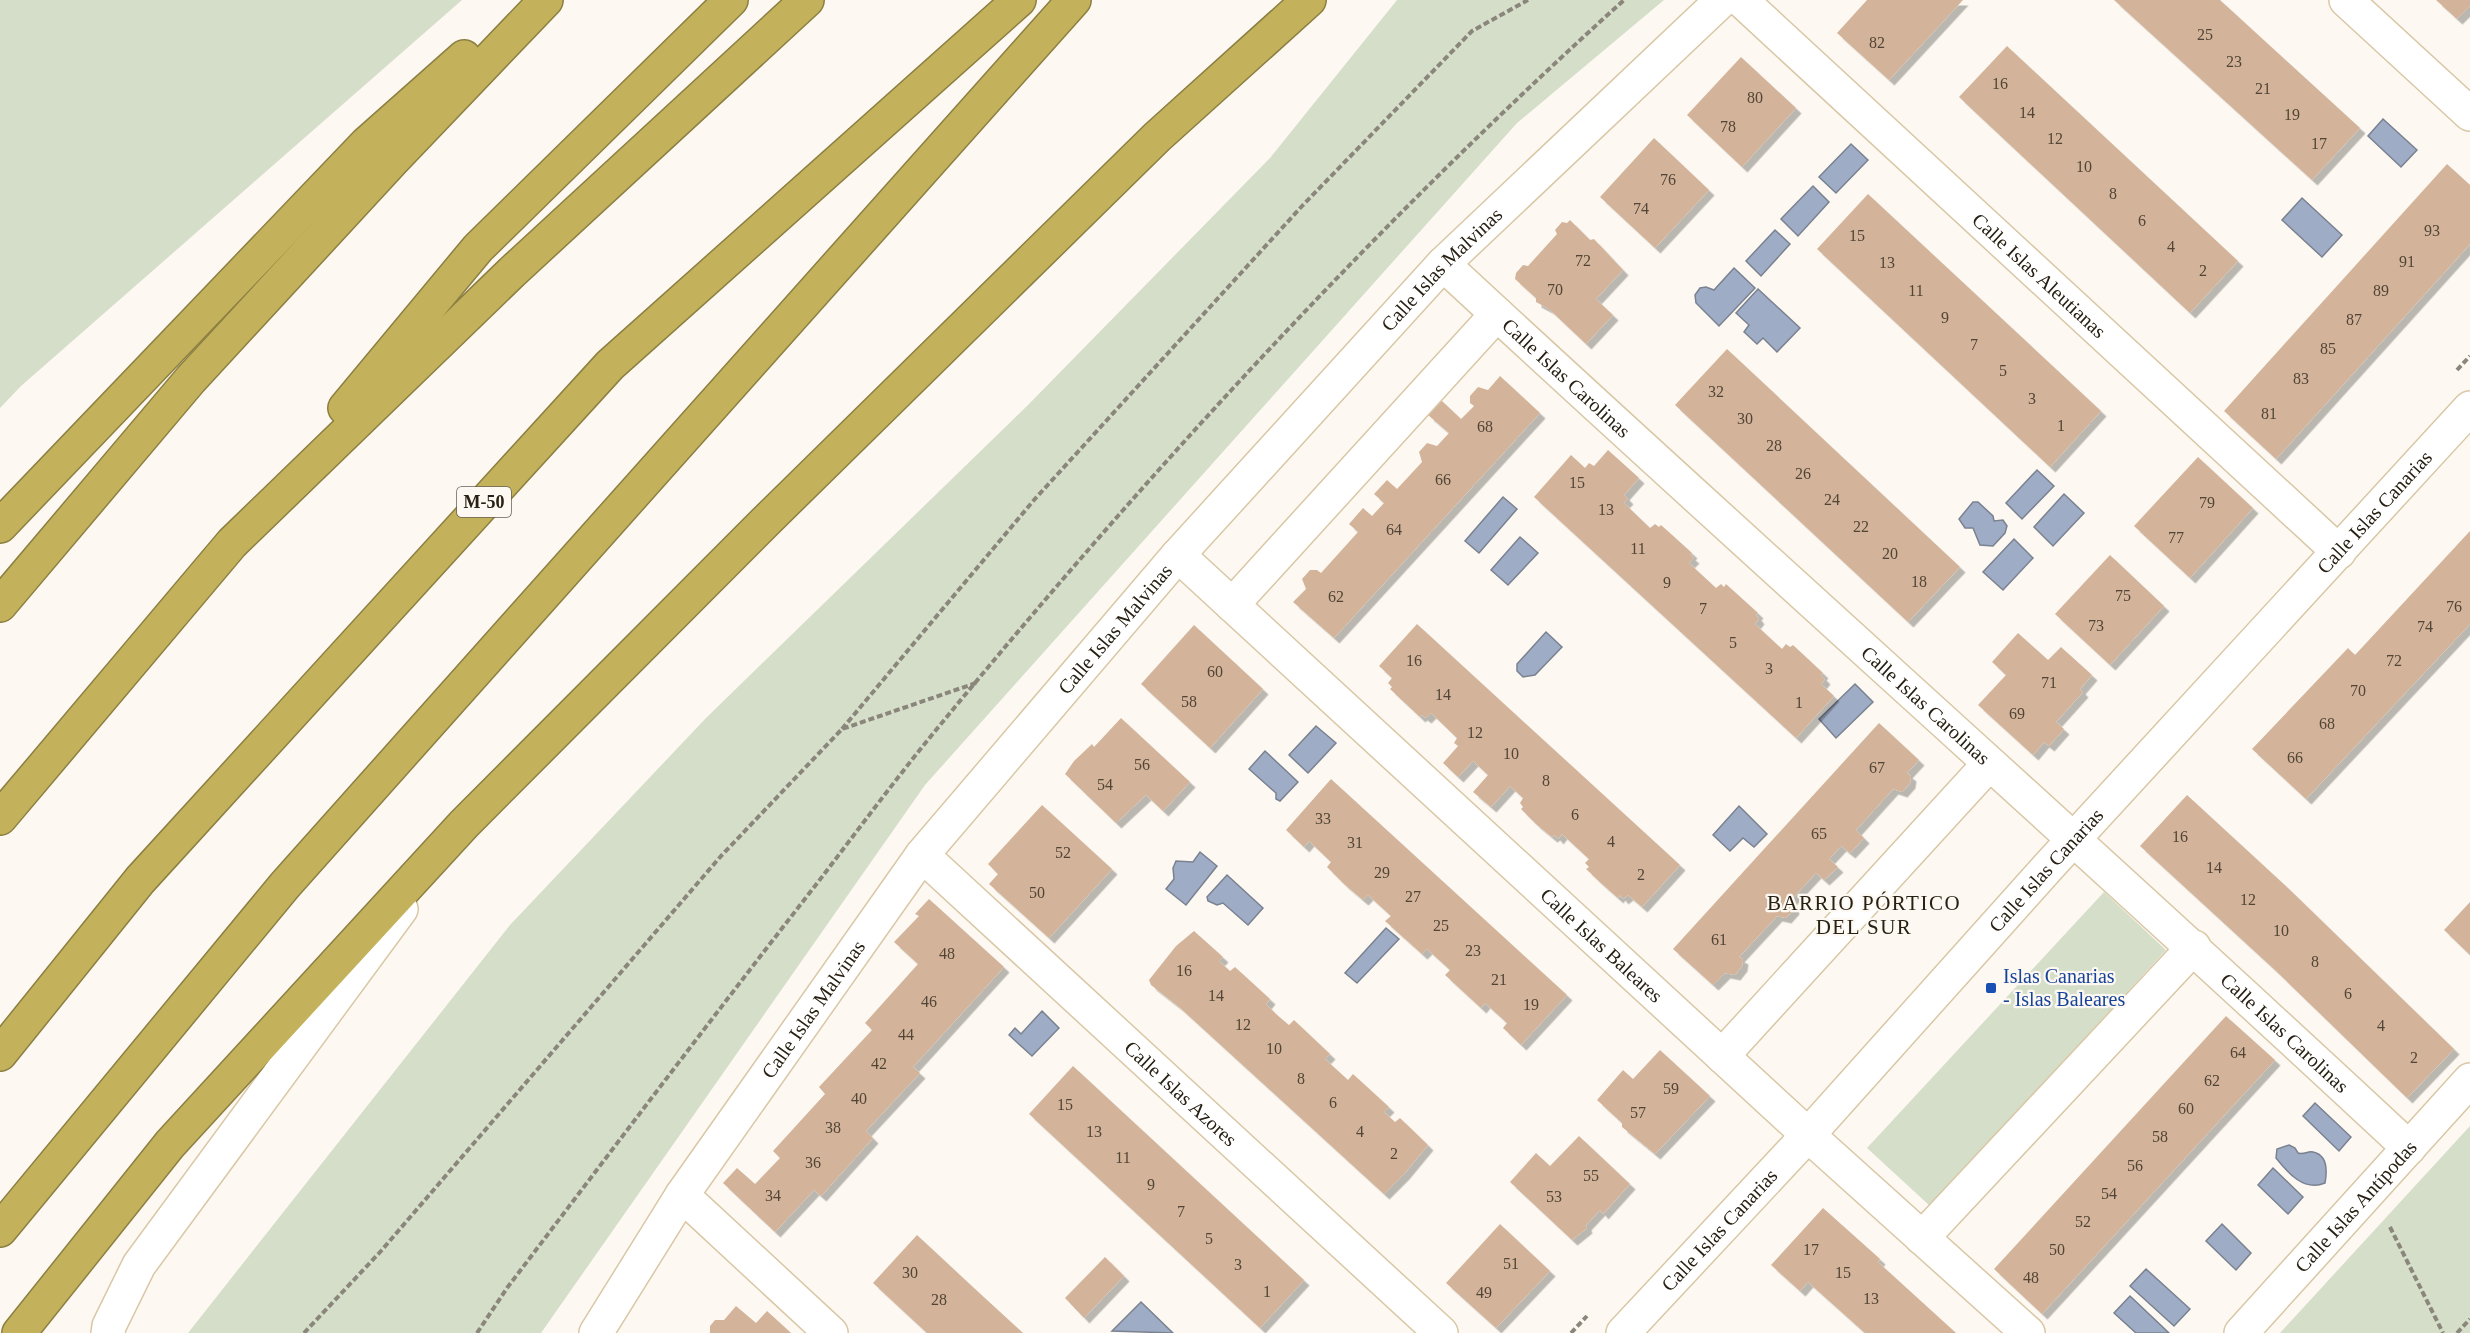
<svg xmlns="http://www.w3.org/2000/svg" width="2470" height="1333" viewBox="0 0 2470 1333" font-family="Georgia,serif">
  <defs>
    <filter id="shadow"><feDropShadow dx="5.5" dy="5.5" stdDeviation="0" flood-color="#0004"/></filter>
  </defs>
  <rect width="100%" height="100%" fill="#fdf9f2"/>
  <!-- green -->
  <g fill="#d5dec8">
    <polygon points="0,0 462,0 21,386 0,408"/>
    <polygon points="1397,0 1664,0 1517,123 925,785 541,1333 188,1333 510,925 706,718 1028,405 1270,158"/>
    <polygon points="2104,892 2166,950 1930,1206 1867,1148"/>
    <polygon points="2470,1126 2470,1333 2280,1333"/>
  </g>
  <!-- water -->
  <g fill="#9eacc6" stroke="#7a8290" stroke-width="1.5">
    <polygon points="2383,119 2417,150 2401,167 2368,136"/>
    <polygon points="1851,144 1868,160 1836,193 1819,177"/>
    <polygon points="1813,186 1829,202 1798,236 1781,219"/>
    <polygon points="2302,198 2342,235 2322,257 2282,220"/>
    <polygon points="1775,230 1790,244 1761,276 1746,261"/>
    <polygon points="1734,268 1755,288 1719,326 1696,303 1695,295 1700,288 1706,287 1714,290"/>
    <polygon points="1758,289 1800,328 1777,352 1763,338 1757,344 1744,332 1749,325 1736,313"/>
    <polygon points="2037,470 2054,486 2022,519 2006,503"/>
    <polygon points="2064,494 2084,513 2053,546 2034,527"/>
    <polygon points="1503,497 1517,509 1479,553 1465,541"/>
    <polygon points="1973,502 1978,502 1993,516 1994,521 2003,520 2007,526 2005,533 1993,546 1980,545 1973,528 1965,528 1959,519"/>
    <polygon points="1520,537 1538,553 1508,585 1491,570"/>
    <polygon points="2014,539 2033,558 2003,590 1983,572"/>
    <polygon points="1546,632 1562,647 1535,675 1523,677 1517,671 1517,664"/>
    <polygon points="1855,684 1873,702 1836,738 1819,719"/>
    <polygon points="1316,726 1336,743 1308,773 1289,755"/>
    <polygon points="1265,751 1298,782 1280,801 1276,799 1276,793 1249,769"/>
    <polygon points="1739,806 1767,834 1754,847 1743,838 1730,851 1713,835"/>
    <polygon points="1200,852 1217,866 1186,905 1166,889 1174,879 1173,868 1176,861 1193,862"/>
    <polygon points="1227,875 1263,908 1248,925 1223,903 1217,905 1208,901 1207,897"/>
    <polygon points="1386,928 1399,939 1357,983 1345,973"/>
    <polygon points="1042,1011 1059,1028 1032,1056 1009,1035 1015,1028 1021,1034"/>
    <polygon points="2315,1103 2351,1137 2339,1151 2303,1116"/>
    <path d="M2289,1145L2295,1148L2298,1153C2304,1155 2307,1151 2313,1152C2328,1155 2327,1172 2325,1183C2304,1192 2288,1173 2276,1158L2277,1149Z"/>
    <polygon points="2273,1168 2303,1197 2288,1214 2258,1185"/>
    <polygon points="2222,1224 2251,1253 2236,1270 2206,1241"/>
    <polygon points="2146,1269 2190,1309 2174,1326 2130,1286"/>
    <polygon points="2130,1296 2169,1333 2136,1333 2114,1313"/>
    <polygon points="1141,1302 1173,1333 1112,1331"/>
  </g>
  <!-- building -->
  <g fill="#d3b49b" filter="url(#shadow)">
    <polygon points="1867,0 1963,0 1889,80 1837,33"/>
    <polygon points="2114,0 2220,0 2360,128 2312,180"/>
    <polygon points="2436,0 2470,0 2470,6 2457,19"/>
    <polygon points="2007,46 2238,261 2190,313 1959,97"/>
    <polygon points="1741,57 1796,108 1742,167 1687,115"/>
    <polygon points="1654,138 1709,190 1655,248 1600,197"/>
    <polygon points="2447,164 2470,185 2470,244 2276,459 2224,411"/>
    <polygon points="1868,194 2101,411 2050,467 1817,249"/>
    <polygon points="1570,220 1590,240 1594,239 1623,270 1596,299 1613,315 1586,344 1549,309 1536,302 1536,298 1515,279 1516,273 1523,265 1528,266 1557,234 1555,230 1562,222 1567,223"/>
    <polygon points="1727,349 1960,567 1908,622 1675,405"/>
    <polygon points="1500,376 1540,413 1334,638 1293,602 1306,589 1302,579 1310,570 1317,570 1321,573 1358,532 1349,524 1363,508 1372,516 1384,503 1374,494 1387,480 1397,489 1422,462 1419,452 1427,443 1437,446 1449,433 1428,415 1441,400 1461,419 1474,406 1470,403 1470,396 1478,387 1488,390"/>
    <polygon points="1608,450 1639,478 1624,495 1628,499 1624,503 1650,528 1655,524 1659,527 1661,525 1692,553 1690,555 1694,558 1689,563 1716,588 1721,584 1724,587 1726,584 1758,613 1756,615 1759,619 1755,624 1782,649 1786,644 1790,647 1793,645 1823,673 1821,675 1825,679 1821,684 1834,696 1796,738 1534,497 1571,455 1585,468 1589,463 1594,466"/>
    <polygon points="2198,457 2253,508 2190,578 2134,526"/>
    <polygon points="2470,531 2470,624 2306,799 2252,749 2348,648 2355,655"/>
    <polygon points="2110,555 2164,606 2110,665 2055,614"/>
    <polygon points="1417,624 1680,865 1642,907 1628,895 1623,899 1620,895 1618,898 1602,884 1586,869 1589,867 1585,863 1589,859 1562,834 1558,839 1555,835 1552,837 1536,824 1521,809 1523,807 1520,803 1523,798 1510,786 1491,807 1473,792 1488,775 1473,761 1458,777 1443,763 1458,746 1454,743 1457,738 1431,713 1426,718 1422,715 1420,717 1390,689 1392,687 1388,683 1392,678 1379,666"/>
    <polygon points="1194,625 1263,689 1210,748 1141,684"/>
    <polygon points="2018,633 2048,660 2061,647 2092,675 2080,689 2083,692 2056,722 2064,729 2049,746 2044,742 2033,755 1978,705 2006,675 1992,662"/>
    <polygon points="1121,718 1190,782 1163,811 1146,795 1116,823 1065,774 1074,761 1092,744 1094,747"/>
    <polygon points="1879,723 1919,760 1907,773 1911,776 1910,783 1902,792 1893,789 1856,830 1864,838 1850,853 1841,846 1829,859 1838,867 1824,880 1816,873 1791,900 1794,909 1786,918 1777,916 1739,957 1743,959 1742,966 1735,975 1725,973 1713,985 1673,949"/>
    <polygon points="1331,779 1567,995 1521,1045 1503,1028 1507,1023 1485,1003 1481,1008 1445,975 1450,970 1438,959 1427,949 1422,954 1385,921 1391,916 1368,895 1363,900 1344,884 1327,867 1331,862 1309,841 1304,847 1286,830"/>
    <polygon points="2187,795 2289,889 2454,1049 2407,1098 2275,970 2140,846"/>
    <polygon points="1042,805 1112,869 1049,938 989,884 998,874 988,864"/>
    <polygon points="929,899 1004,967 913,1067 920,1073 866,1131 873,1138 821,1196 814,1190 775,1232 723,1183 737,1168 755,1184 780,1158 773,1151 825,1094 819,1087 872,1030 865,1023 918,964 894,942 919,916 915,914"/>
    <polygon points="2470,902 2470,955 2444,930"/>
    <polygon points="1194,931 1223,957 1219,961 1230,971 1235,967 1270,999 1266,1004 1277,1015 1289,1025 1294,1020 1330,1054 1325,1059 1348,1080 1353,1074 1389,1107 1384,1112 1395,1122 1400,1118 1428,1145 1404,1174 1384,1194 1178,1006 1151,985 1149,980 1176,946"/>
    <polygon points="2226,1016 2275,1060 2042,1314 1994,1269"/>
    <polygon points="1660,1050 1710,1096 1655,1154 1622,1127 1622,1123 1597,1100 1623,1070 1633,1079"/>
    <polygon points="1073,1066 1304,1280 1260,1328 1029,1114"/>
    <polygon points="1579,1136 1630,1184 1603,1214 1600,1210 1586,1225 1587,1228 1572,1240 1510,1182 1536,1153 1550,1166"/>
    <polygon points="1823,1208 1880,1259 1878,1262 1956,1333 1865,1333 1808,1282 1800,1291 1771,1265"/>
    <polygon points="1500,1224 1550,1271 1496,1328 1446,1283"/>
    <polygon points="917,1235 975,1289 1023,1333 927,1333 873,1283"/>
    <polygon points="1105,1257 1124,1276 1084,1318 1065,1298"/>
    <polygon points="736,1306 756,1323 767,1311 791,1333 710,1333 710,1326 715,1320 724,1320"/>
  </g>
  <g fill="none" stroke-linecap="round" stroke-linejoin="round">
    <defs>
      <g id="minor">
        <path id="s1" d="M1741,0L2339,552"/>
        <polyline points="2346,0 2470,114"/>
        <path id="s2" d="M1443,264C1763,561 2090,850 2409,1148"/>
        <path id="s3" d="M1178,555L1808,1135L2028,1333"/>
        <polyline points="1232,605 1497,314"/>
        <path id="s4" d="M922,855L1441,1333"/>
        <polyline points="1722,1056 1989,764"/>
        <polyline points="682,1195 831,1333"/>
        <polyline points="1922,1238 2194,947"/>
        <polyline points="108,1333 109,1326 139,1265 401,909"/>
        <path id="s5" d="M596,1333L682,1195L922,855L1178,555L1443,264L1722,0"/>
        <path id="s6" d="M1623,1333L1808,1135L2049,866L2470,408"/>
        <path id="s7" d="M2241,1333L2470,1080"/>
      </g>
      <g id="highway">
        <polyline points="345,408 478,248 731,0"/>
        <polyline points="0,526 367,143 464,57"/>
        <polyline points="0,605 191,379 393,160 546,0"/>
        <polyline points="0,818 232,543 512,272 807,0"/>
        <polyline points="0,1054 140,880 610,365 1019,0"/>
        <polyline points="0,1230 285,885 1074,0"/>
        <polyline points="19,1333 170,1144 464,824 765,522 1157,137 1309,0"/>
      </g>
    </defs>
    <!-- minor casing -->
    <use href="#minor" stroke="#d9c7a5" stroke-width="36"/>
    <!-- highway casing -->
    <use href="#highway" stroke="#8c7f42" stroke-width="36"/>
    <!-- path -->
    <g stroke="#8b867b" stroke-width="4" stroke-dasharray="6 3" stroke-linecap="butt">
      <polyline points="2457,370 2470,356"/>
      <polyline points="842,729 1034,500 1303,205 1472,31 1528,0"/>
      <polyline points="2390,1227 2443,1333"/>
      <polyline points="304,1333 381,1251 721,856 842,729 976,683"/>
      <path d="M477,1333L507,1288C609,1154 711,1019 815,886C855,834 894,781 936,730C1148,472 1376,224 1624,0"/>
      <polyline points="1571,1333 1587,1316"/>
      <polyline points="2457,1333 2470,1319"/>
    </g>
    <!-- minor -->
    <use href="#minor" stroke="#fff" stroke-width="33"/>
    <!-- highway -->
    <use href="#highway" stroke="#c3b25b" stroke-width="33"/>
  </g>
  <!-- markers -->
  <rect fill="#1a4fb4" stroke="#fdf9f2" stroke-width="2" x="1985" y="982" width="12" height="12" rx="3"/>
  <g text-anchor="middle" stroke-width="4.5" stroke-linejoin="round" paint-order="stroke">
    <!-- number labels -->
    <g font-size="16" fill="#524535">
      <text x="2205" y="40">25</text>
      <text x="1877" y="48">82</text>
      <text x="2234" y="67">23</text>
      <text x="2000" y="89">16</text>
      <text x="2263" y="94">21</text>
      <text x="1755" y="103">80</text>
      <text x="2027" y="118">14</text>
      <text x="2292" y="120">19</text>
      <text x="1728" y="132">78</text>
      <text x="2055" y="144">12</text>
      <text x="2319" y="149">17</text>
      <text x="2084" y="172">10</text>
      <text x="1668" y="185">76</text>
      <text x="2113" y="199">8</text>
      <text x="1641" y="214">74</text>
      <text x="2142" y="226">6</text>
      <text x="2432" y="236">93</text>
      <text x="1857" y="241">15</text>
      <text x="2171" y="252">4</text>
      <text x="1583" y="266">72</text>
      <text x="2407" y="267">91</text>
      <text x="1887" y="268">13</text>
      <text x="2203" y="276">2</text>
      <text x="1555" y="295">70</text>
      <text x="1916" y="296">11</text>
      <text x="2381" y="296">89</text>
      <text x="1945" y="323">9</text>
      <text x="2354" y="325">87</text>
      <text x="1974" y="350">7</text>
      <text x="2328" y="354">85</text>
      <text x="2003" y="376">5</text>
      <text x="2301" y="384">83</text>
      <text x="1716" y="397">32</text>
      <text x="2032" y="404">3</text>
      <text x="2269" y="419">81</text>
      <text x="1745" y="424">30</text>
      <text x="2061" y="431">1</text>
      <text x="1485" y="432">68</text>
      <text x="1774" y="451">28</text>
      <text x="1803" y="479">26</text>
      <text x="1443" y="485">66</text>
      <text x="1577" y="488">15</text>
      <text x="1832" y="505">24</text>
      <text x="2207" y="508">79</text>
      <text x="1606" y="515">13</text>
      <text x="1861" y="532">22</text>
      <text x="1394" y="535">64</text>
      <text x="2176" y="543">77</text>
      <text x="1638" y="554">11</text>
      <text x="1890" y="559">20</text>
      <text x="1919" y="587">18</text>
      <text x="1667" y="588">9</text>
      <text x="2123" y="601">75</text>
      <text x="1336" y="602">62</text>
      <text x="2454" y="612">76</text>
      <text x="1703" y="614">7</text>
      <text x="2096" y="631">73</text>
      <text x="2425" y="632">74</text>
      <text x="1733" y="648">5</text>
      <text x="1414" y="666">16</text>
      <text x="2394" y="666">72</text>
      <text x="1769" y="674">3</text>
      <text x="1215" y="677">60</text>
      <text x="2049" y="688">71</text>
      <text x="2358" y="696">70</text>
      <text x="1443" y="700">14</text>
      <text x="1189" y="707">58</text>
      <text x="1799" y="708">1</text>
      <text x="2017" y="719">69</text>
      <text x="2327" y="729">68</text>
      <text x="1475" y="738">12</text>
      <text x="1511" y="759">10</text>
      <text x="2295" y="763">66</text>
      <text x="1142" y="770">56</text>
      <text x="1877" y="773">67</text>
      <text x="1546" y="786">8</text>
      <text x="1105" y="790">54</text>
      <text x="1575" y="820">6</text>
      <text x="1323" y="824">33</text>
      <text x="1819" y="839">65</text>
      <text x="2180" y="842">16</text>
      <text x="1611" y="847">4</text>
      <text x="1355" y="848">31</text>
      <text x="1063" y="858">52</text>
      <text x="2214" y="873">14</text>
      <text x="1382" y="878">29</text>
      <text x="1641" y="880">2</text>
      <text x="1037" y="898">50</text>
      <text x="1413" y="902">27</text>
      <text x="2248" y="905">12</text>
      <text x="1441" y="931">25</text>
      <text x="2281" y="936">10</text>
      <text x="1719" y="945">61</text>
      <text x="1473" y="956">23</text>
      <text x="947" y="959">48</text>
      <text x="2315" y="967">8</text>
      <text x="1184" y="976">16</text>
      <text x="1499" y="985">21</text>
      <text x="2348" y="999">6</text>
      <text x="1216" y="1001">14</text>
      <text x="929" y="1007">46</text>
      <text x="1531" y="1010">19</text>
      <text x="1243" y="1030">12</text>
      <text x="2381" y="1031">4</text>
      <text x="906" y="1040">44</text>
      <text x="1274" y="1054">10</text>
      <text x="2238" y="1058">64</text>
      <text x="2414" y="1063">2</text>
      <text x="879" y="1069">42</text>
      <text x="1301" y="1084">8</text>
      <text x="2212" y="1086">62</text>
      <text x="1671" y="1094">59</text>
      <text x="859" y="1104">40</text>
      <text x="1333" y="1108">6</text>
      <text x="1065" y="1110">15</text>
      <text x="2186" y="1114">60</text>
      <text x="1638" y="1118">57</text>
      <text x="833" y="1133">38</text>
      <text x="1094" y="1137">13</text>
      <text x="1360" y="1137">4</text>
      <text x="2160" y="1142">58</text>
      <text x="1394" y="1159">2</text>
      <text x="1123" y="1163">11</text>
      <text x="813" y="1168">36</text>
      <text x="2135" y="1171">56</text>
      <text x="1591" y="1181">55</text>
      <text x="1151" y="1190">9</text>
      <text x="2109" y="1199">54</text>
      <text x="773" y="1201">34</text>
      <text x="1554" y="1202">53</text>
      <text x="1181" y="1217">7</text>
      <text x="2083" y="1227">52</text>
      <text x="1209" y="1244">5</text>
      <text x="1811" y="1255">17</text>
      <text x="2057" y="1255">50</text>
      <text x="1511" y="1269">51</text>
      <text x="1238" y="1270">3</text>
      <text x="910" y="1278">30</text>
      <text x="1843" y="1278">15</text>
      <text x="2031" y="1283">48</text>
      <text x="1267" y="1297">1</text>
      <text x="1484" y="1298">49</text>
      <text x="1871" y="1304">13</text>
      <text x="939" y="1305">28</text>
    </g>
    <!-- shield labels -->
    <rect fill="#fdf9f2" stroke="#676156" stroke-width="1.5" x="457" y="487" width="54" height="30" rx="4.5"/>
    <g font-size="18" font-weight="bold" fill="#272013">
      <text x="484" y="508">M-50</text>
    </g>
    <!-- street labels -->
    <g font-size="20" fill="#272013" stroke="#fdf9f2">
      <text dy="7" stroke="none"><textPath href="#s5" startOffset="1362">Calle Islas Malvinas</textPath></text>
      <text dy="7" stroke="none"><textPath href="#s1" startOffset="406">Calle Islas Aleutianas</textPath></text>
      <text dy="7" stroke="none"><textPath href="#s2" startOffset="168">Calle Islas Carolinas</textPath></text>
      <text dy="7" stroke="none"><textPath href="#s6" startOffset="1113">Calle Islas Canarias</textPath></text>
      <text dy="7" stroke="none"><textPath href="#s5" startOffset="876">Calle Islas Malvinas</textPath></text>
      <text dy="7" stroke="none"><textPath href="#s2" startOffset="654">Calle Islas Carolinas</textPath></text>
      <text dy="7" stroke="none"><textPath href="#s6" startOffset="627">Calle Islas Canarias</textPath></text>
      <text dy="7" stroke="none"><textPath href="#s3" startOffset="576">Calle Islas Baleares</textPath></text>
      <text dy="7" stroke="none"><textPath href="#s5" startOffset="390">Calle Islas Malvinas</textPath></text>
      <text dy="7" stroke="none"><textPath href="#s2" startOffset="1140">Calle Islas Carolinas</textPath></text>
      <text dy="7" stroke="none"><textPath href="#s4" startOffset="352">Calle Islas Azores</textPath></text>
      <text dy="7" stroke="none"><textPath href="#s7" startOffset="171">Calle Islas Antípodas</textPath></text>
      <text dy="7" stroke="none"><textPath href="#s6" startOffset="141">Calle Islas Canarias</textPath></text>
    </g>
    <!-- transit labels -->
    <g font-size="20" fill="#164399" stroke="#fdf9f2" text-anchor="start">
      <text x="2003" y="983">Islas Canarias<tspan x="2003" dy="23">- Islas Baleares</tspan></text>
    </g>
    <!-- neighbourhood labels -->
    <g font-size="21" letter-spacing="1.5" fill="#272013" stroke="#fdf9f2">
      <text x="1864" y="910">BARRIO PÓRTICO<tspan x="1864" dy="24">DEL SUR</tspan></text>
    </g>
  </g>
</svg>
